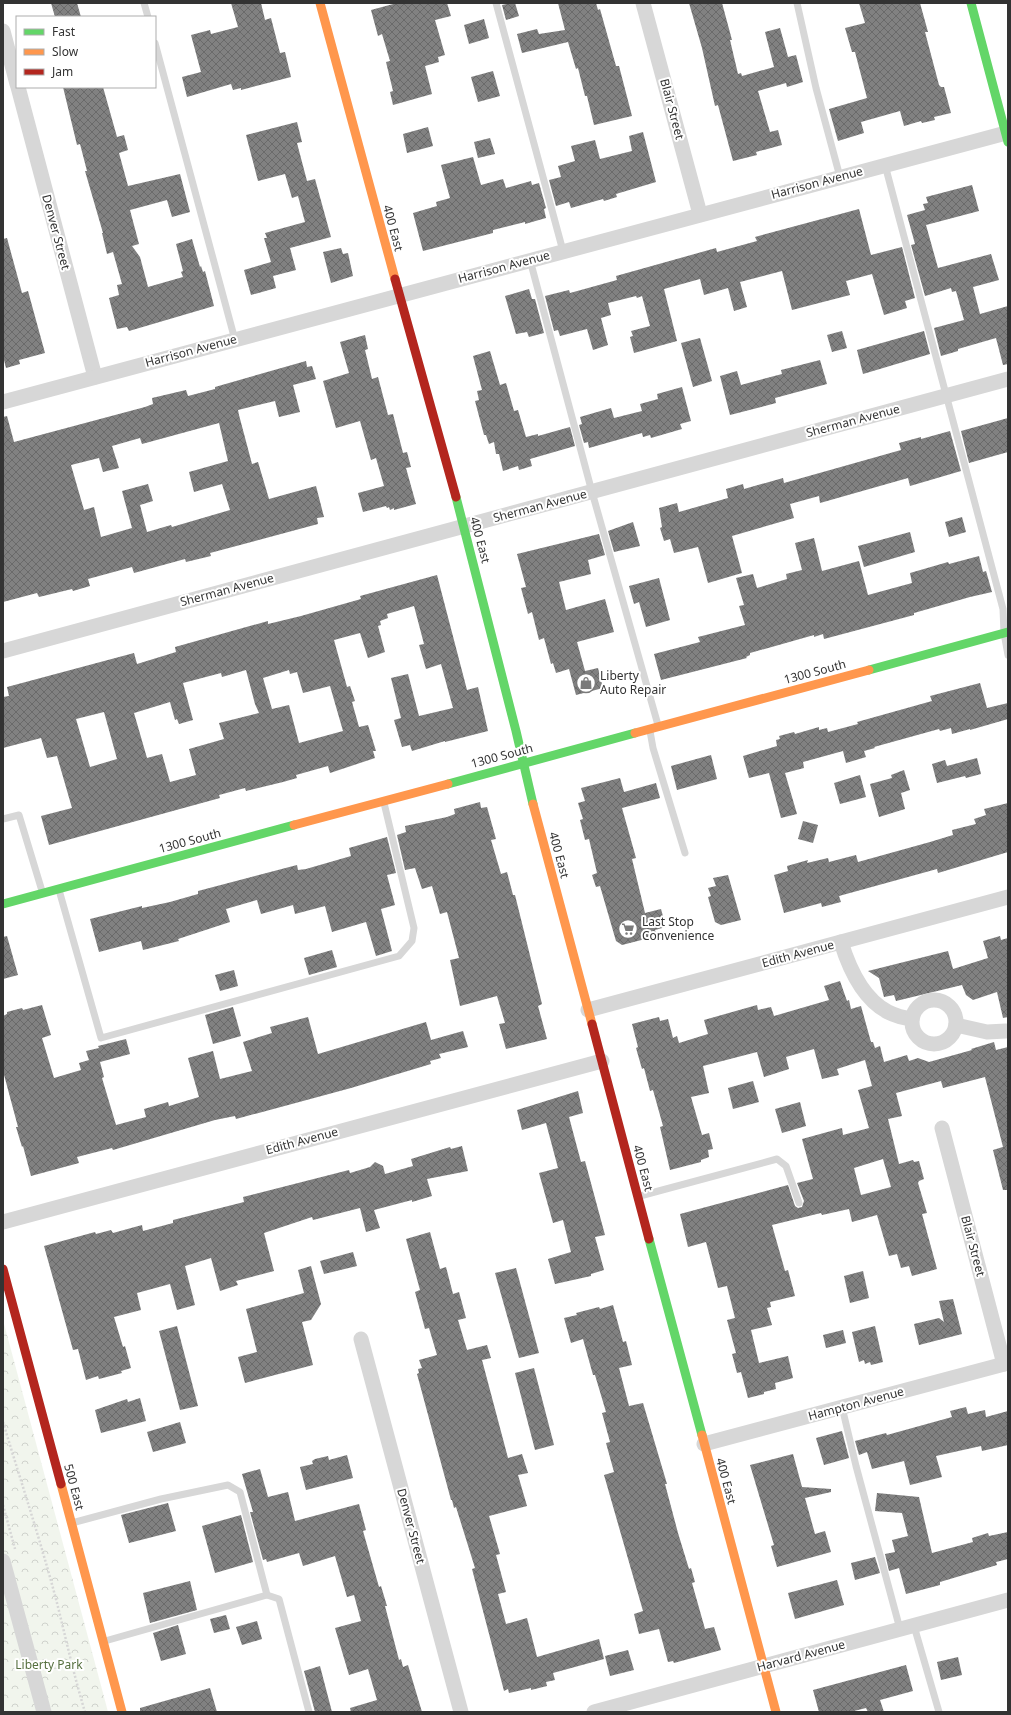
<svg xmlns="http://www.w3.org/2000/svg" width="1011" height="1715" viewBox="0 0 1011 1715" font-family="'Noto Sans',sans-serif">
  <defs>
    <pattern id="park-crowns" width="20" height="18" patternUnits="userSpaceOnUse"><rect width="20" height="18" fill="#f1f5ed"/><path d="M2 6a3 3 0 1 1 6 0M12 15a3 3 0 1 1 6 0" fill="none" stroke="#cfd2cc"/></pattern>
    <pattern id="building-cross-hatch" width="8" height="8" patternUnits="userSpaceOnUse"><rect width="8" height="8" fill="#818181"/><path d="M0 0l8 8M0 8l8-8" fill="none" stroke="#6a6a6a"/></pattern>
  </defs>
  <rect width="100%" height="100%" fill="#fff"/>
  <!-- park -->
  <polygon fill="url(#park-crowns)" points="3,1320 103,1693 108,1712 3,1712"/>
  <!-- building -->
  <g fill="url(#building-cross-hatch)" fill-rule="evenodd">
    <polygon points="51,3 77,3 81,17 55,17"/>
    <polygon points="231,3 261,3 265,20 271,18 280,53 285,52 291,77 241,90 241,88 233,90 231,84 187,97 182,77 201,72 191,35 210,30 211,34 238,27"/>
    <polygon points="397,3 447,3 451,16 435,20 445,55 438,57 439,62 425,66 432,94 393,105 390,92 393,91 386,62 390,61 382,34 378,36 371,10"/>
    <polygon points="511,3 515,3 519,16 506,20 502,5"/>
    <polygon points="558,3 596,3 598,10 600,9 616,66 619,66 632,116 594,125 587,96 585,96 578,68 576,69 568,42 522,53 517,34 537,29 539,34 565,30"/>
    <polygon points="689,3 722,3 732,40 730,40 738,74 741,73 742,76 774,67 765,32 780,28 788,57 796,55 803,82 787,87 786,83 758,91 770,132 778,130 782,145 756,152 757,155 733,161 718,105 715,106 702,48"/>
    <polygon points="859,3 920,3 928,32 925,32 939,85 941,87 944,87 951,113 934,117 935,120 922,123 921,121 904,126 900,111 861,122 864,133 838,141 829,109 867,98 855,52 852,52 845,28 865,23"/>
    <polygon points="484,19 489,38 469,44 464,25"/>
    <polygon points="493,71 500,96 478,102 471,77"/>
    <polygon points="63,87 103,87 117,137 124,135 128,150 119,153 128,186 180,174 190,212 172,217 167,200 130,210 139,244 132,246 140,257 148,287 183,277 181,272 183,271 176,244 192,239 200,267 201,266 203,272 205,271 214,306 129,331 127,327 117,329 109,298 119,295 117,285 122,284 113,252 107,254 102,233 103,233 85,171 87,171 80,144 77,145"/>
    <polygon points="297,122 302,142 297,143 307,181 315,179 331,237 290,248 296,270 273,276 276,288 251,295 244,270 271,262 264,238 267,238 265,233 305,222 298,196 292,198 285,174 258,181 246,135"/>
    <polygon points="428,127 433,146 407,153 403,134"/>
    <polygon points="643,132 656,182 616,194 617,197 604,201 603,199 571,208 569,202 556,206 549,180 561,177 558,166 575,161 571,146 595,140 600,159 632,151 629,136"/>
    <polygon points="490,138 495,154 478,158 474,142"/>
    <polygon points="473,157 481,185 503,179 506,188 531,181 532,185 539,183 546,208 544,209 546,218 525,224 525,222 493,230 493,233 423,251 413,213 437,206 436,202 450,198 441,165"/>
    <polygon points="972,185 979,211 926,225 938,268 991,254 999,280 973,287 980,314 1008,306 1008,364 1003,365 996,338 958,349 958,351 941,356 934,328 964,320 956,291 952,292 951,288 925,296 911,245 915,244 907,215 925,210 923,204 928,203 926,197"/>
    <polygon points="859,209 871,255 902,247 915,298 905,301 907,308 884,315 872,274 846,281 850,295 792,310 782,271 740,282 747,307 734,311 728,288 704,295 700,279 664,289 677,341 634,353 630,337 633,336 631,331 650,326 642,296 637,298 636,296 608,303 611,315 601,318 608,345 593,350 587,329 560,336 558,330 554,331 545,296 569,290 570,293 617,280 616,276 716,248 717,252 757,241 755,237"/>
    <polygon points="7,238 22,293 28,291 45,353 19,360 20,364 6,368 3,356 3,239"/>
    <polygon points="341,248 343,254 348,253 353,276 331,283 323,252"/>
    <polygon points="529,289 532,299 535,299 544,333 529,337 527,332 516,334 505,296"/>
    <polygon points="842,331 847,348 832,352 827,335"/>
    <polygon points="924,331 930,354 863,374 857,350"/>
    <polygon points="365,335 368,349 365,350 372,379 378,377 388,415 393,414 403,453 407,452 411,467 406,468 416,504 394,510 394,508 390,510 389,507 387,508 386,506 363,512 358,493 384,486 376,458 371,460 360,421 336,428 323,381 349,373 340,342"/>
    <polygon points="700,338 712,381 693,387 681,343"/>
    <polygon points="490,351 500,385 506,383 514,411 518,410 526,437 538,434 538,436 570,427 575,446 530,459 532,466 519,470 518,466 503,471 499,454 496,454 494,442 489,444 486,435 484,435 475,401 479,400 477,391 482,390 473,356"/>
    <polygon points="820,360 827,384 775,398 776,403 730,415 720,376 737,371 741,385 782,374 781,370"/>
    <path d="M306,361L307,367L312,366L316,379L293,385L300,412L279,417L275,401L238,410L239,415L252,464L258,462L269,499L316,486L324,517L317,518L318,524L210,553L211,556L186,562L185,559L134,573L132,567L88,579L90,586L73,591L72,589L39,597L37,593L3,602V417L7,416L14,442L145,407L153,404L152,398L186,390L188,396L215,389V387ZM219,423L228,461L189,472L194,492L222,484L230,510L172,527L171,525L147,532L140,505L153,501L148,484L122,491L132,528L101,537L94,507L84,510L71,465L99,458L103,472L119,468L112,446L140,438L142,444Z"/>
    <polygon points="682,387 691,421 680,424 682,429 651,438 650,435 643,437 642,433 589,448 588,442 584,443 579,425 582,424 580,417 611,408 614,418 642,411 640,404 658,399 657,394"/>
    <polygon points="1008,418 1008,452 969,463 961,431"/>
    <polygon points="950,431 961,471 910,486 908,478 820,503 819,496 790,504 794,518 732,536 742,573 708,583 698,547 674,553 670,539 664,541 660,528 662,527 659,508 677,503 679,512 728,498 726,489 743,484 744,489 783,478 784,483 901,450 899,443 921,437 921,439"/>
    <polygon points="962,517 966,532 949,537 945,522"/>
    <polygon points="633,522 640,546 614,552 608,531"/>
    <polygon points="910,532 915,552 864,567 858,546"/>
    <polygon points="599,534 605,555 588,560 591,574 559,582 566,610 605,599 614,632 577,642 585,671 598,668 603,688 576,695 569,669 556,673 553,663 551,664 544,638 539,640 532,612 528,614 521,588 526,587 517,554"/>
    <polygon points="814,538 822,571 859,561 868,595 912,583 910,573 948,562 949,564 979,556 983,572 986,571 992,592 970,597 914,613 914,615 824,639 823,634 814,637 814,635 750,653 750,655 746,657 747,658 661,680 654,654 700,642 698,637 745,625 739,606 744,605 736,578 753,574 757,588 787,579 786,574 802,570 795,543"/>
    <path d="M437,575L467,690L478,687L488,731L445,742V741L412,751L410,745L402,747L394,720L401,718L391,678L408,674L419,716L453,708L441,664L426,669L419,645L424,644L414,606L387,614L388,618L380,621L381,625L378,626L385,652L368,658L360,633L334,640L347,687L350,686L355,701L352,702L359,727L368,725L376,751H373L375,758L330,773L328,766L296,775L297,778L283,782L246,791L245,788L219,795L220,798L49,845L41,816L72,808L57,756L47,758L41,738L3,748V697L9,696L7,687L134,653L137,664L176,652L175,647L268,621V624L301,616L361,599L360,596ZM246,670L255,704L259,713L219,723L224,739L189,749L196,775L170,782L162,754L147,758L134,713L170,702L175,720L177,719L179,724L193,720L183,683L221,673L222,677ZM289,670L290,674L297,672L303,693L330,686L343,731L299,743L289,705L272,709L263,678ZM104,712L117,759L90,767L76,719Z"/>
    <polygon points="659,578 670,620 646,627 639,602 634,604 629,586"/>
    <polygon points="980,683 987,708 1008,703 1008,719 970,730 970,729 952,734 951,728 940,731 939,729 874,747 875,748 864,751 866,757 846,763 843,751 803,762 804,768 785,773 797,814 781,818 769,773 749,778 743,756 777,746 776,740 780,739 779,736 794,732 795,734 819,727 819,730 827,728 828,732 858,724 857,722 932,701 930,696"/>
    <polygon points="711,755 717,779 677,790 671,766"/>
    <polygon points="977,758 981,774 966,778 965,776 937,783 932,764 945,760 947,766"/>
    <polygon points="904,770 910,790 901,793 905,809 879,817 870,784 892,778 891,775"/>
    <polygon points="860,775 866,797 840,804 834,783"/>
    <polygon points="620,778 624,792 656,783 660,798 622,808 636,858 632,859 645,913 661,909 666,927 655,930 657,936 622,945 616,941 600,886 596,887 592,875 597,873 589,839 585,840 580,820 583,819 578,803 585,801 581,788"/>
    <polygon points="480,802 481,808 487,807 496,839 491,840 501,874 507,872 513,895 515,895 542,1004 538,1006 547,1039 506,1049 499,1024 505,1023 497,996 460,1006 450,960 459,958 447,912 440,914 432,886 422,889 415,868 405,870 397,835 406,832 405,826 447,817 455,814 454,809"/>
    <polygon points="1008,803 1008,852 938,873 937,869 839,896 841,902 822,907 821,903 784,913 774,875 788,871 787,866 808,860 807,863 828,858 829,862 856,855 858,862 930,842 953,835 952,830 976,824 974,819 986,815 984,809"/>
    <polygon points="803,821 818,825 813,843 798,839"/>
    <polygon points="387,837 396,873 387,875 395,905 381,909 392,951 376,956 366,922 332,932 325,906 295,914 293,905 261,914 257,900 226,909 230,922 178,939 179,941 143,950 141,941 99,952 90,919 142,906 142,908 170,902 198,894 198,891 297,865 298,870 306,869 351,856 349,848"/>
    <polygon points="728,875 741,920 721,925 715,922 708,897 711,896 708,888 716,886 713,878"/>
    <polygon points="7,936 18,975 3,979 3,937"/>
    <polygon points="1000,936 1001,940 1008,938 1008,1017 1003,1018 997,992 973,1000 966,995 962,985 896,1001 894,995 884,997 879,978 868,971 948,951 953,969 988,958 983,941"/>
    <polygon points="332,950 337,967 309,975 304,958"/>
    <polygon points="234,970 238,986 220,991 215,975"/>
    <path d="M840,981L847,1001L849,1000L851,1009L861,1006L871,1042H873L875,1048L880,1046L884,1062L907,1055L909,1061L918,1058L929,1062L972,1050L971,1049L994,1042L996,1050L1008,1047V1190H1003L993,1150L1006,1146L1003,1147L985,1077L943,1088L941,1081L896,1093L902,1116L888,1119L899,1164L913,1160L914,1162L919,1161L924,1179L919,1181L918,1183L927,1213L922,1214L937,1269L912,1276L909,1266L901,1268L897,1254L889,1256L877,1215L852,1222L849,1209L822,1215L821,1213L772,1225L785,1271L788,1270L795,1296L770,1302L771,1307L767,1308L772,1325L751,1330L759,1363L788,1356L793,1378L775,1383L776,1389L764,1392V1394L748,1398L741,1372L737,1373L732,1354L736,1353L727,1320L735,1318L727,1286L718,1288L706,1242L688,1247L680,1214L788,1185L795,1206L798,1208L802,1207L804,1201L797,1183L813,1179L802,1139L842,1128L843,1135L869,1128L858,1090L872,1086L865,1060L837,1069L839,1075L822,1079L814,1049L786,1057L789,1069L764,1077L757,1052L703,1066L709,1093L691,1097L702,1135L709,1133L713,1149L708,1150L709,1157L701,1160V1162L670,1170L660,1127L663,1126L653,1090L650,1091L644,1068L642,1069L636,1048L638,1047L632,1024L659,1017L660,1021L668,1019L673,1038L677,1036L679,1043L708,1034L704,1020L757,1005L758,1010L771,1007L774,1016L829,1000L824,986ZM883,1159L891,1187L861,1195L854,1168Z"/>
    <polygon points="42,1005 51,1035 42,1038 54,1078 81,1070 79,1063 89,1060 86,1051 99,1048 98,1046 126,1039 130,1054 100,1062 104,1077 102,1078 116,1125 146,1117 144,1109 168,1102 169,1106 199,1097 188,1058 213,1051 220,1079 252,1071 243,1042 272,1033 270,1027 308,1017 318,1054 426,1022 431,1040 463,1031 468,1047 439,1054 441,1058 430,1061 431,1064 351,1088 236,1119 235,1116 215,1120 113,1150 112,1148 77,1157 79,1163 31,1176 23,1146 22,1147 16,1127 18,1127 3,1071 3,1016 7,1014 7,1012 22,1008 23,1010"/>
    <polygon points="233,1007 241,1036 213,1044 205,1015"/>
    <polygon points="753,1081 759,1102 733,1109 728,1088"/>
    <polygon points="578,1091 583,1113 569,1117 581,1162 585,1161 605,1235 595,1237 604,1270 591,1274 591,1276 555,1284 548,1259 571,1252 563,1220 553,1223 539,1173 558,1168 546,1123 522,1130 517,1110"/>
    <polygon points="800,1102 806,1126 782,1133 775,1109"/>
    <polygon points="462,1146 468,1171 427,1179 432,1196 412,1202 412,1200 374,1210 380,1228 366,1232 360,1208 313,1220 312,1217 264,1233 274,1271 236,1281 238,1285 220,1291 211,1258 185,1266 195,1305 177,1310 170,1284 137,1293 141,1310 114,1317 123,1347 125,1346 131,1368 121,1371 122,1373 99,1379 98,1376 86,1380 78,1349 73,1350 44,1246 95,1232 96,1234 111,1230 113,1233 142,1225 143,1231 173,1223 173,1220 244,1202 243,1197 349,1170 350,1173 370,1167 375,1162 383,1166 385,1174 413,1166 411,1159 450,1147 451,1149"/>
    <polygon points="430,1232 440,1269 446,1267 453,1294 459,1292 466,1318 458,1320 467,1350 487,1345 491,1358 482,1360 508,1458 522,1454 528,1473 518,1475 527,1506 489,1516 500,1554 496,1555 506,1592 498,1594 506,1624 527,1618 537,1657 599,1639 604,1659 553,1673 555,1680 546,1682 547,1686 531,1690 531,1688 509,1693 508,1689 504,1691 472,1569 475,1568 456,1507 454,1508 452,1500 451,1500 417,1374 419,1373 418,1369 422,1368 419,1360 437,1355 429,1328 425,1329 415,1292 420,1290 406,1239"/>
    <polygon points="353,1252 357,1266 324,1274 320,1261"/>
    <polygon points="311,1266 321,1304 311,1320 302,1322 313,1365 245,1383 238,1357 257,1352 246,1309 304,1293 298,1270"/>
    <polygon points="516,1268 539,1353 519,1358 495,1273"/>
    <polygon points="863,1271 869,1298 850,1303 844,1276"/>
    <polygon points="953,1299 962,1334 919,1345 914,1324 939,1318 944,1322 939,1301"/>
    <polygon points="613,1305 623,1342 626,1341 632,1365 619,1368 629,1406 643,1403 667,1484 665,1484 678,1533 689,1569 691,1568 695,1582 692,1583 705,1629 714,1627 721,1650 674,1663 673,1661 668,1662 659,1629 639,1634 634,1614 643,1611 604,1475 614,1472 606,1443 610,1442 602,1413 606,1412 595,1375 593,1375 583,1339 571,1343 564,1318 577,1315 576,1313 599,1307 600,1309"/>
    <polygon points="177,1326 198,1406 180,1410 159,1331"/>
    <polygon points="875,1326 883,1362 871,1365 870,1362 865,1364 864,1360 859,1362 852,1332"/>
    <polygon points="843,1330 846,1343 826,1348 823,1335"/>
    <polygon points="534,1368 554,1445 535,1450 515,1373"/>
    <polygon points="140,1398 146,1421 101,1433 95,1410 127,1399 128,1402"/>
    <polygon points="966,1407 968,1414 985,1410 986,1417 1008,1411 1008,1445 982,1451 981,1446 936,1456 942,1477 910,1485 904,1461 872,1469 867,1452 859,1455 855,1441 886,1433 887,1435 952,1417 950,1411"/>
    <polygon points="180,1422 186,1443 153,1452 147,1432"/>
    <polygon points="842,1431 849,1458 824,1465 816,1438"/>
    <polygon points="793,1454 802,1487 831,1489 831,1492 805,1498 815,1534 825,1531 831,1552 777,1567 771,1546 774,1545 750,1465"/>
    <polygon points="347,1455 353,1478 306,1490 300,1467 313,1464 312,1461 315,1459 328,1456 329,1460"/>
    <polygon points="260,1469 268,1497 288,1492 295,1521 359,1504 366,1530 363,1531 379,1587 381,1586 387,1606 385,1606 399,1660 401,1659 403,1667 408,1665 422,1712 351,1712 350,1708 377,1700 368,1669 349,1675 335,1628 361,1621 354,1595 347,1597 335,1556 303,1566 299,1553 267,1562 266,1559 263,1560 250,1512 253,1512 242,1474"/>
    <polygon points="877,1493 919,1497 932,1553 973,1542 972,1538 988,1533 989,1536 1008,1532 1008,1559 996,1562 997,1565 940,1582 940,1585 906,1594 899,1568 889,1571 885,1554 895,1552 892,1540 908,1536 902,1513 875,1511"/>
    <polygon points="168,1503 176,1531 129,1543 121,1515"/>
    <polygon points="241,1515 253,1562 215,1573 202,1526"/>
    <polygon points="875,1557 880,1573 855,1580 851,1563"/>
    <polygon points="837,1580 844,1605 795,1619 788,1593"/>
    <polygon points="190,1581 197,1610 150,1623 143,1593"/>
    <polygon points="226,1615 230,1629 214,1633 210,1619"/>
    <polygon points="257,1621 262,1639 242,1645 236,1627"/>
    <polygon points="178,1625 186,1654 161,1661 153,1633"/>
    <polygon points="628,1650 634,1670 610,1676 605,1656"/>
    <polygon points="958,1657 962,1675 941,1680 937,1662"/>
    <polygon points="906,1665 913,1691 880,1700 884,1712 868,1712 866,1708 850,1712 819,1712 813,1690"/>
    <polygon points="320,1666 332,1712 315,1712 304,1671"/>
    <polygon points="210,1688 217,1712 140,1712 140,1708"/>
  </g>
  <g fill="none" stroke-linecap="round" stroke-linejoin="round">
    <!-- path -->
    <g stroke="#d6d6d6" stroke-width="2.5" stroke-dasharray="2 2" stroke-linecap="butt">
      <path d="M3,1422C21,1482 41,1542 57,1603C66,1639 74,1676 85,1712"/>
      <polyline points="3,1505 15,1549"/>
    </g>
    <!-- lane -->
    <g stroke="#d7d7d7" stroke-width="7">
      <polyline points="144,3 148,17"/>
      <polyline points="496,3 563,251"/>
      <polyline points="797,3 816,88 840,177"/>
      <polyline points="155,43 235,340"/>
      <polyline points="885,165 1003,609 1004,633 1008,655"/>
      <polyline points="530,260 592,492 658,725"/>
      <polyline points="650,731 653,748 685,853"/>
      <polyline points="3,819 19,815 42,891"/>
      <polyline points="59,890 101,1038 399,956 412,941 414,928 384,803"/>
      <polyline points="640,1196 777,1159 786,1166 799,1203"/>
      <polyline points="842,1407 856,1466 900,1629"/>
      <polyline points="72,1523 161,1499 228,1485 240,1492 267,1595 105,1641"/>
      <polyline points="267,1595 279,1599 309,1712"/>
      <polyline points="914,1626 939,1712"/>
    </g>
    <!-- street -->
    <g stroke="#d7d7d7" stroke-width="15">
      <polyline points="643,3 700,214"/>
      <polyline points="3,31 17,84"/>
      <polyline points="18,87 95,377"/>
      <polyline points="3,402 1006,133"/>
      <polyline points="3,651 1008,379"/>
      <path d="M841,942C849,968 863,999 888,1012C896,1016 904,1018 912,1019"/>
      <circle cx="934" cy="1022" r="22"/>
      <polyline points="588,1010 1008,897"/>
      <polyline points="956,1025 987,1032 1006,1031"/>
      <polyline points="942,1128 1004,1364"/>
      <polyline points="3,1222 602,1061"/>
      <polyline points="361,1339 461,1712"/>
      <polyline points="704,1444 1008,1363"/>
      <polyline points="3,1561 44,1712"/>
      <polyline points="594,1712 1008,1600"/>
    </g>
    <!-- fast -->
    <g stroke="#63d668" stroke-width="9">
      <polyline points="971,3 1008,142"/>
      <polyline points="456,497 516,731 533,804"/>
      <polyline points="869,670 1008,632"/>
      <polyline points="448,784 635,733"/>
      <polyline points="3,904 294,825"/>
      <polyline points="649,1239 702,1435"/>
    </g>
    <!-- slow -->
    <g stroke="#ff974d" stroke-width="9">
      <polyline points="320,3 395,279"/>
      <polyline points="635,733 869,670"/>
      <polyline points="533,804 592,1024"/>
      <polyline points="294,825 448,784"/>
      <polyline points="702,1435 776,1712"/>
      <polyline points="61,1484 122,1712"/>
    </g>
    <!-- jam -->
    <g stroke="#b3261e" stroke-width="9">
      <polyline points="395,279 456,497"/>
      <polyline points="592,1024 649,1239"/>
      <polyline points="3,1269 61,1484"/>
    </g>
  </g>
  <!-- icons -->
  <defs>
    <symbol id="shop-ring" viewBox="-11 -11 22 22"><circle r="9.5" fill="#fff" stroke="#7a7a7a" stroke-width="1.5"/><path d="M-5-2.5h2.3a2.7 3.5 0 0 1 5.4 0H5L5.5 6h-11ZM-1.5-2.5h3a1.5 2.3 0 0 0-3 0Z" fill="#7a7a7a"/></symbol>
    <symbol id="supermarket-ring" viewBox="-11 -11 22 22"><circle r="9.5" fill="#fff" stroke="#7a7a7a" stroke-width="1.5"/><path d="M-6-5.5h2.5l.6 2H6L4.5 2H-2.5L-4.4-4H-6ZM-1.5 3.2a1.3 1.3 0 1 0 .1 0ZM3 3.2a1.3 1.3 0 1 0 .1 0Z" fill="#7a7a7a"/></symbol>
  </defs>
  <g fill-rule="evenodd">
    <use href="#shop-ring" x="575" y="672" width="22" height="22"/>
    <use href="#supermarket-ring" x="617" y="918" width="22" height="22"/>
  </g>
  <g text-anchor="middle" stroke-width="4" stroke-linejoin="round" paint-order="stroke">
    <!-- street labels -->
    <g font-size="12" fill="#333" stroke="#fff">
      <text transform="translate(672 109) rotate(75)" y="4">Blair Street</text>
      <text transform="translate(817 183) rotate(-15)" y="4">Harrison Avenue</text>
      <text transform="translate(393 228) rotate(75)" y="4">400 East</text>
      <text transform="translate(56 232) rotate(75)" y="4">Denver Street</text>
      <text transform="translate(504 267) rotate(-15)" y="4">Harrison Avenue</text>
      <text transform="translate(191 351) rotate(-15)" y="4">Harrison Avenue</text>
      <text transform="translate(853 421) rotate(-15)" y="4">Sherman Avenue</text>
      <text transform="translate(540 506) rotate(-15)" y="4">Sherman Avenue</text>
      <text transform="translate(480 540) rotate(75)" y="4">400 East</text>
      <text transform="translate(227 590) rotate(-15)" y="4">Sherman Avenue</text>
      <text transform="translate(815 672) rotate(-15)" y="4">1300 South</text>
      <text transform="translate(502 756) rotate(-15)" y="4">1300 South</text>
      <text transform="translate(190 841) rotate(-15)" y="4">1300 South</text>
      <text transform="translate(559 855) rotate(75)" y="4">400 East</text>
      <text transform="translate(798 954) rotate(-15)" y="4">Edith Avenue</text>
      <text transform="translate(302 1141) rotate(-15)" y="4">Edith Avenue</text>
      <text transform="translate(643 1168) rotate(75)" y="4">400 East</text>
      <text transform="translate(973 1246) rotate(75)" y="4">Blair Street</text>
      <text transform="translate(856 1404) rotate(-15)" y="4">Hampton Avenue</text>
      <text transform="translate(726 1481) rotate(75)" y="4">400 East</text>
      <text transform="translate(74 1487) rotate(75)" y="4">500 East</text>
      <text transform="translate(411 1526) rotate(75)" y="4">Denver Street</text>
      <text transform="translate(801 1656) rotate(-15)" y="4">Harvard Avenue</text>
    </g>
    <!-- poi labels -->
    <g font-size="12" fill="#333" stroke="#fff" text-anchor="start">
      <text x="600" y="680">Liberty<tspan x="600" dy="14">Auto Repair</tspan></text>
      <text x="642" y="926">Last Stop<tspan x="642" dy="14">Convenience</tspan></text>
    </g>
    <!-- park labels -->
    <g font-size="12" fill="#56703f" stroke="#fff">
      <text x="49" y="1669">Liberty Park</text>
    </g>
  </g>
  <!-- border -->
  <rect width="1011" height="1715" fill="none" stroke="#333333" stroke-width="8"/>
  <!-- legend -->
  <rect x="16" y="16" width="140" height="72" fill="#ffffff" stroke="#adadad"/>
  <rect x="24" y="29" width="20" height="6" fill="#63d668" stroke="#adadad"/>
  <text x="52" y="36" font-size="12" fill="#333333">Fast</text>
  <rect x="24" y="49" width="20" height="6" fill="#ff974d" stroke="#adadad"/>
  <text x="52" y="56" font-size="12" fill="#333333">Slow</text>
  <rect x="24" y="69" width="20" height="6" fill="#b3261e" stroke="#adadad"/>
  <text x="52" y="76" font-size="12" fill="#333333">Jam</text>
</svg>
